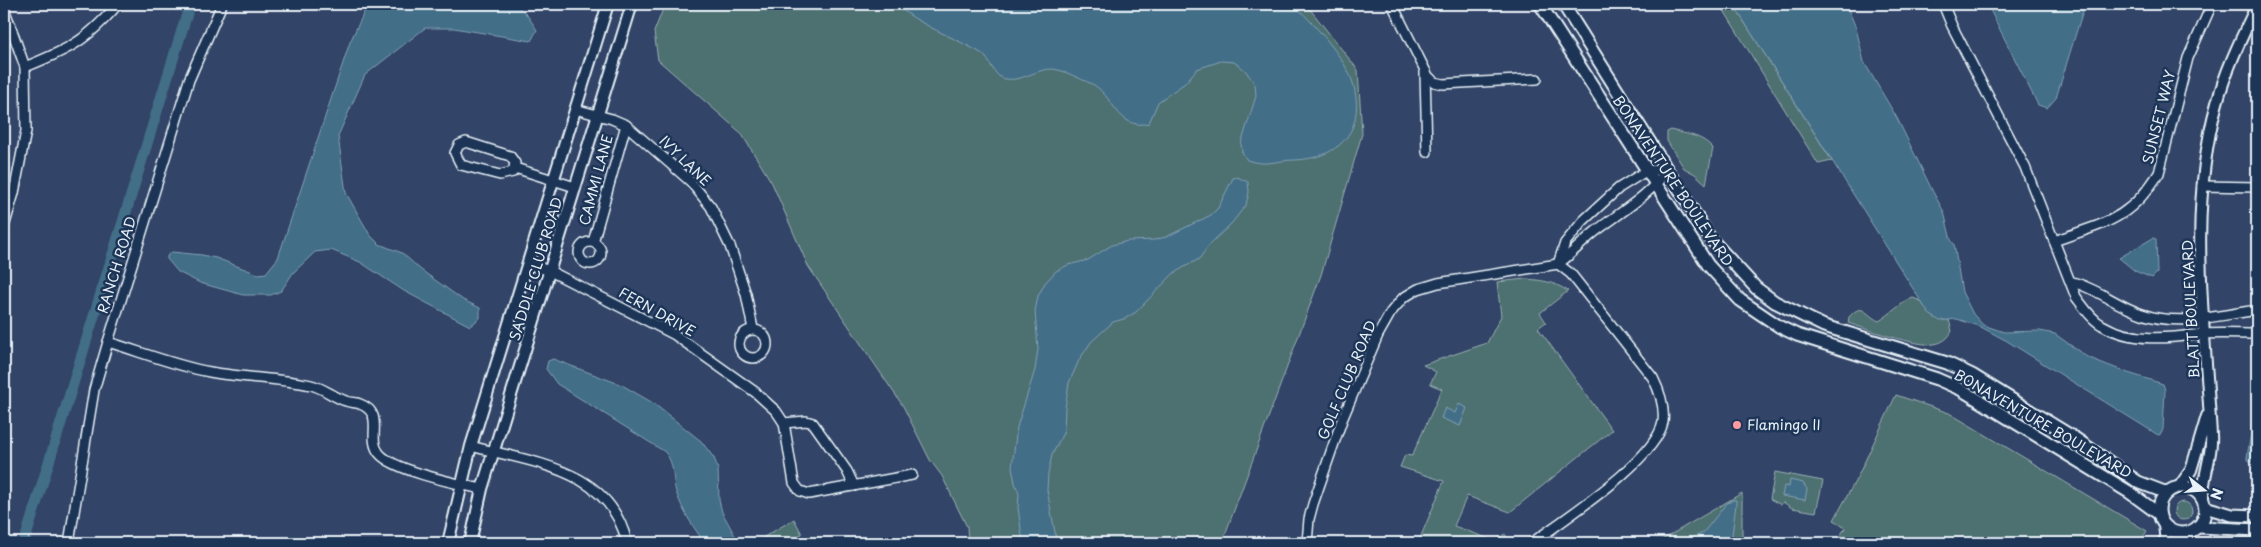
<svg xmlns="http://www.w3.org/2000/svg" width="2261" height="547" viewBox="0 0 2261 547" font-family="'Playpen Sans',sans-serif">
  <rect width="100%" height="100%" fill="#324467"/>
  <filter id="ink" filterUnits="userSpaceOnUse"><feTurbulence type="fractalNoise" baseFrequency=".02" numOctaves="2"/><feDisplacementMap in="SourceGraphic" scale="10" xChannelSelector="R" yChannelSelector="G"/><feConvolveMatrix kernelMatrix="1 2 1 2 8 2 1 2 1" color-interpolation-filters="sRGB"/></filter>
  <g filter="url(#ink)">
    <!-- green -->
    <g fill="#4e7071" stroke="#9bb0b4">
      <polygon points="665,4 1303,4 1309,8 1358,70 1362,134 1321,275 1222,543 968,543 967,527 942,476 930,460 903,406 808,266 772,183 741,133 658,60 654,32"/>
      <polygon points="1720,4 1733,4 1832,161 1818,164"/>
      <path d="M1671,130C1687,135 1700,134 1713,148L1706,184L1695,174L1684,168L1667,141V132Z"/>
      <path d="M1525,279C1542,280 1554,282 1568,291L1540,313L1546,322L1538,328L1612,430L1510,512L1467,496L1454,526L1495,541L1505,534L1510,543H1418L1444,481L1400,467L1405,455L1412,456L1442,389L1430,384L1436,372L1423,365L1487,343L1501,316L1497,282Z"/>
      <path d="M1913,298L1921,301C1928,313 1934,321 1949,320L1952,331C1949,338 1942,343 1934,344C1918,347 1866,329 1848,323L1849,317C1863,301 1865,315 1879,321C1891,314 1900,303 1913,298Z"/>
      <polygon points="1896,395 1949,413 2147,531 2139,543 1836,543 1845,528 1834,520 1858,476"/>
      <polygon points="1775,472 1823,481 1816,512 1792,508 1783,502 1781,505 1770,499"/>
      <polygon points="1742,493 1742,543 1657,543 1660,541"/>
      <circle cx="2183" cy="511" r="9"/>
      <polygon points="794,519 802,534 799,535 802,543 754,543"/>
    </g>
    <!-- water -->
    <g fill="#426e88" stroke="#84a2b5">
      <polygon points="368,4 515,4 527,15 537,30 531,41 454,28 425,28 365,75 338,136 346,193 370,235 379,244 402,253 421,270 463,300 480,308 480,318 470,326 404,291 360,262 331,250 315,252 293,273 281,291 271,295 243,295 200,283 178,272 167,259 167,256 172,252 202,255 216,258 258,274 266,273 278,258 350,42"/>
      <path d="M895,4H1293C1312,21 1346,59 1353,83C1366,129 1341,158 1295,160C1275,160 1267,167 1247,160L1242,152L1241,144L1256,96L1255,84L1245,70L1234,62L1221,61L1197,69L1185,83L1158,102L1149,123C1117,132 1113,92 1090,83C1082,80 1065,71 1058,70C1041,65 1024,82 1006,79C993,78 991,59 981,53C952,36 920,26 895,4Z"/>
      <polygon points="1733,4 1846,4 1856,28 1864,62 1897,118 1933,192 1944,212 1951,240 1954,244 1962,292 1973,314 1983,325 2004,332 2040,331 2055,334 2087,357 2128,373 2163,384 2165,390 2163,429 2161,434 2158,435 2007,341 1981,327 1957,319 1940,321 1929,314"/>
      <polygon points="1987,4 2085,4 2056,98 2047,108 2038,105"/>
      <polygon points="1237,177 1248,182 1249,192 1246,205 1231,224 1210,244 1199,259 1174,273 1136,312 1124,319 1113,322 1091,342 1079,360 1069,383 1065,408 1064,431 1052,455 1048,474 1047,490 1057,543 1023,543 1018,508 1019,494 1015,483 1012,467 1017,427 1035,370 1038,349 1035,311 1038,296 1045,283 1056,271 1068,265 1088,260 1112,245 1128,241 1154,240 1166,237 1211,215 1218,208 1233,178"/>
      <polygon points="2153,238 2156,239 2157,273 2152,278 2135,271 2119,258"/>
      <path d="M553,359L622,385L653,403L701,441L714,458L718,468L719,500L722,512L739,543H705C693,527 683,512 676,492C672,478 675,464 665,452L557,384L546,369L548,361Z"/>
      <polygon points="2257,373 2257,462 2249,461 2247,457 2253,421 2255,378"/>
      <polygon points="1459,404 1467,408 1460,426 1441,418 1445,408 1455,413"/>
      <polygon points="1790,480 1803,483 1807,489 1805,500 1782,496 1784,486 1789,487"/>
      <polygon points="1733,500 1736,500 1736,504 1731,543 1680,543 1703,533 1726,504"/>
    </g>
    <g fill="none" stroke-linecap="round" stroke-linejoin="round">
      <!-- canal -->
      <polyline stroke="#426e88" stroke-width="11" points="24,543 190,4"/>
      <defs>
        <g id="minor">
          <polyline points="1392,4 1428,76 1434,82 1443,84 1537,79"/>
          <path d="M1943,4L1952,26L2025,167L2076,297C2083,306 2091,319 2102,325C2132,343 2170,338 2203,334C2221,333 2239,334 2257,334"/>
          <polyline points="4,8 25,67 26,131 14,193 4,227"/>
          <path d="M25,67C70,49 86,41 118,4"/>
          <polyline points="1425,72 1427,152"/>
          <polyline points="575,109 612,119 626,125 690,181 711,207 730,246 746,294 753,329"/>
          <polygon points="466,142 510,156 515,163 513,172 500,175 461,165 455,153 459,145"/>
          <polyline points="515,168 575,187"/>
          <path d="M1668,169C1649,196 1622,211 1596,231C1582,242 1572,254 1558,264L1565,243L1583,221L1619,188L1646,171Z"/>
          <polyline points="2202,186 2257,187"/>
          <path d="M2054,241C2104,223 2129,221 2159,173L2188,58L2212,4"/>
          <polyline points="593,242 626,125"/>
          <circle cx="590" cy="253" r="11"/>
          <polyline points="528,264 550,271 675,335 755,392 776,411 784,423 794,483 800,491 809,494 912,475"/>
          <path d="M2072,282C2097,288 2117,306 2142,314C2179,327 2220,315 2257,310"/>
          <circle cx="753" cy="344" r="14"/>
          <path d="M108,342C141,352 176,366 210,372C243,378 278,378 311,385C324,388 333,397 346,401C350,403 356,402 360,404C386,414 366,437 379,453C393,471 459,484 482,489"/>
          <polyline points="784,423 806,421 813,423 847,471 854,486"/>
          <path d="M471,446C533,463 610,468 627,543"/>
          <polyline points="69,543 94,390 108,342 189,80 222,4"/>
          <path d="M1307,543L1309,519L1313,504L1342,420L1378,335L1391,312L1403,298L1418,289L1438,283L1558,264L1571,274L1653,378C1660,392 1665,406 1663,422C1656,460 1564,519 1532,543"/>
        </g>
        <g id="tertiary">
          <polyline points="2179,487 2191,470 2207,416"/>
          <path d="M2203,499C2202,477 2213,456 2211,435C2205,327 2187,210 2217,103C2226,69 2242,37 2257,5"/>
          <polyline points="2164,525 2166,543"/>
          <polyline points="448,543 471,446 608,4"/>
          <polyline points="470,543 482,489 632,4"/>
          <polyline points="2183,543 2191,532"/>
        </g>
        <g id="secondary">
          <polyline points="1540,4 1708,265 1740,300 1780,327 1797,335 1937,379 1962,390 2129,492 2159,514"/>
          <polyline points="1563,4 1710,238 1756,288 1775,302 1824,326 1947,363 1972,375 2076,439 2138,482 2167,493"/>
          <circle cx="2182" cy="510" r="23"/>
          <polyline points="2205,507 2232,515 2257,516"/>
          <polyline points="2199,527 2257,530"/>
        </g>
      </defs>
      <!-- minor casing -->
      <use href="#minor" stroke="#e8f1f8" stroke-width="12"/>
      <!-- tertiary casing -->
      <use href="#tertiary" stroke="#e8f1f8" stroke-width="14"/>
      <!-- secondary casing -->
      <use href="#secondary" stroke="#e8f1f8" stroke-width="15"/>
      <!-- minor -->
      <use href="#minor" stroke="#1d3557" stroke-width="9"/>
      <!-- tertiary -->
      <use href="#tertiary" stroke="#1d3557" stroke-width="10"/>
      <!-- secondary -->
      <use href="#secondary" stroke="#1d3557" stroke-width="11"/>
    </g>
  </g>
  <!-- markers -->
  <circle fill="#ff9aa2" stroke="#1d3557" stroke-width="2" cx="1737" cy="425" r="5"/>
  <g text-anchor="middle" stroke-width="5" stroke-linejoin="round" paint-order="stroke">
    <!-- street labels -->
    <g font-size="14" fill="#e8f1f8" stroke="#1d3557">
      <text transform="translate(2159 117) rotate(-76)" y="5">SUNSET WAY</text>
      <text transform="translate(685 161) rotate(44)" y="5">IVY LANE</text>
      <text transform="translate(596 180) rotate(-75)" y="5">CAMMI LANE</text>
      <text transform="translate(1673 181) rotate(56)" y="5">BONAVENTURE BOULEVARD</text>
      <text transform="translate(117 265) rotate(-73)" y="5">RANCH ROAD</text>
      <text transform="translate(536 269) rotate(-73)" y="5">SADDLE CLUB ROAD</text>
      <text transform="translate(2191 309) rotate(-93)" y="5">BLATT BOULEVARD</text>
      <text transform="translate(657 312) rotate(29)" y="5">FERN DRIVE</text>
      <text transform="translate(1347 380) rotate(-67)" y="5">GOLF CLUB ROAD</text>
      <text transform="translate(2043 424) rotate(30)" y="5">BONAVENTURE BOULEVARD</text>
    </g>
    <!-- poi labels -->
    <g font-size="14" fill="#e8f1f8" stroke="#1d3557" text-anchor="start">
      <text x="1747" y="430">Flamingo II</text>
    </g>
  </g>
  <!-- margin -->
  <rect width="2261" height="547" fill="none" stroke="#1d3557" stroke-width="20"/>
  <rect x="10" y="10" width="2241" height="527" fill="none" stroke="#e8f1f8" stroke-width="2" filter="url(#ink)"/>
  <!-- north arrow -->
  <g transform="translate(2204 490) rotate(107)" stroke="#1d3557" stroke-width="4" paint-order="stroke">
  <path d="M0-4L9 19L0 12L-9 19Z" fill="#e8f1f8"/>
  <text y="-8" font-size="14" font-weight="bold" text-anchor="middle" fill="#e8f1f8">N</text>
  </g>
</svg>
